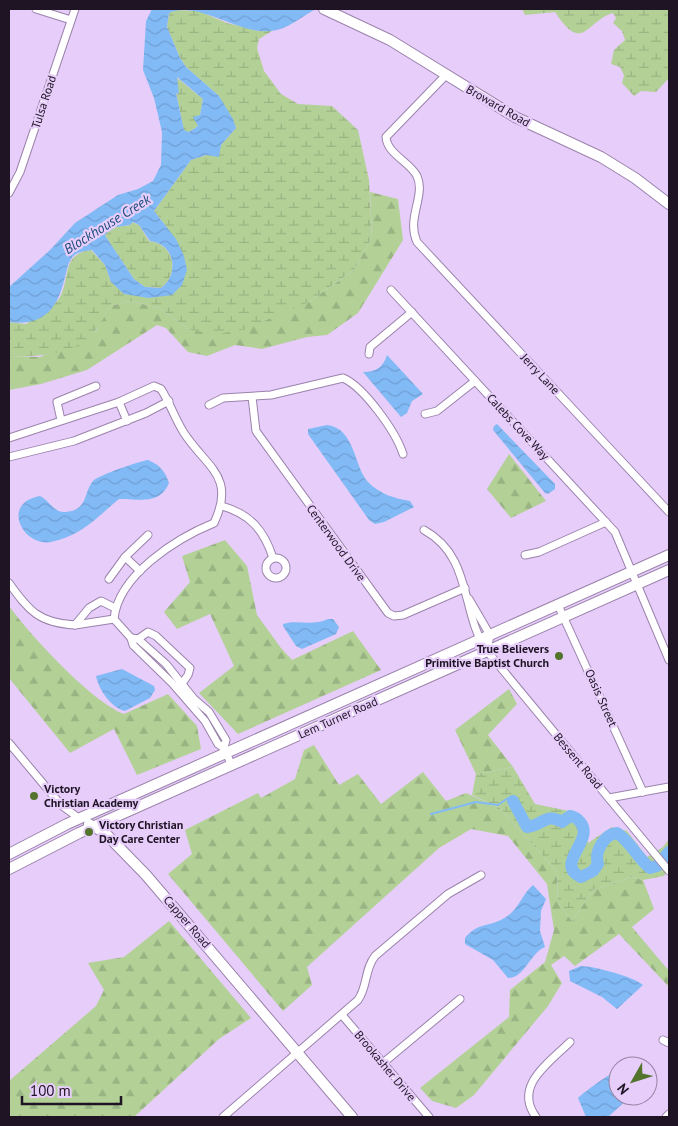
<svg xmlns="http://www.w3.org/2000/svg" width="678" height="1126" viewBox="0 0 678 1126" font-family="'PT Sans',sans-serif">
  <defs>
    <pattern id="forest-firs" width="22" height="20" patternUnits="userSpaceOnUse" patternTransform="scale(1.25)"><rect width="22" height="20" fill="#b3d197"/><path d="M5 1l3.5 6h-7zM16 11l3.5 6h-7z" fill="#9ab382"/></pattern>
    <pattern id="wetland-marsh" width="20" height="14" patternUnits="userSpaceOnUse" patternTransform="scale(1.25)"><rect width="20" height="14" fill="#b3d197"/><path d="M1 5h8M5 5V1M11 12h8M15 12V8" fill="none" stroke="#9ab382"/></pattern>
    <pattern id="water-waves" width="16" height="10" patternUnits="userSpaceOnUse" patternTransform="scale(1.25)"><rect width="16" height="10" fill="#82baf6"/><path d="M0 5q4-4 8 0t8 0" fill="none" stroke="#709fd3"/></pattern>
  </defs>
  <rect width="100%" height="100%" fill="#e7cdfa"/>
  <!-- forest -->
  <g fill="url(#forest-firs)">
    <polygon points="370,192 398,199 403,240 358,313 327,335 307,337 262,349 235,345 207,356 188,352 166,328 157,325 87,370 41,384 9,390 9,356 40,357 96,331 110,306 130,301 159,308 190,330 307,303 354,270 372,237"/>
    <polygon points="509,454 546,501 511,518 487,489"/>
    <polygon points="225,540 247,566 257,615 281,648 292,660 353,631 381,670 238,734 199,693 234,666 210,614 177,629 164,612 190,582 182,556"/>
    <path d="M9,606C30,635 92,702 124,714L168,694L197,726L201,749L137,775L114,729L70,753L9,678Z"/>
    <polygon points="509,689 517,704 488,735 513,767 476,774 455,730"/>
    <polygon points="314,745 339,785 358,774 381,804 423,772 446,801 466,793 500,808 557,872 558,903 572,921 593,890 632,877 643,880 654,909 632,927 669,971 669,987 619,934 575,966 564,956 551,965 562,983 548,1006 474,1095 456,1108 432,1101 420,1088 509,1017 510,990 545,962 554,930 547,884 508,836 471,829 439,848 307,967 312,985 283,1011 168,874 192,854 185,830 258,793 261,798 295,779 304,750"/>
    <polygon points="169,921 251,1018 219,1039 134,1117 9,1117 9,1081 96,1006 104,990 88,963 124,957"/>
  </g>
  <!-- wetland -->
  <g fill="url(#wetland-marsh)">
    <path d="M522,9H669V78L656,92L641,91L634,96L622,83L624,75L620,67L611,64L614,50L625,40L622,31L613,23L616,18L613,13C586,21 583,55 555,12L525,15Z"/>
    <path d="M176,10L199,11L227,23L259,31H272L259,39L257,48L264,71L281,94L298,104L332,106L358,130L369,180L372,237L354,270L307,303L243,330L217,334L190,330L159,308L130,301L110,306C106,313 102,323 96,330C77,355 38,357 9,356V322L26,324C34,318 56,305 60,297C71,276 61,254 91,250L105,265L111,282L149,298L187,270C182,245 169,230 154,211L191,160L206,155L221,145L236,128L219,96L186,67L180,58L167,27L169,13Z"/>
    <polygon points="176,77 203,99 198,126 189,132 184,131 176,92 178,94"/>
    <path d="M132,222L139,225L149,241C175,244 180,274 161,288L145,287L134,279L106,237L105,234L116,227L130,225Z"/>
    <polygon points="513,767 535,804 574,812 588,825 588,843 612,827 627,831 647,857 663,847 669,839 669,870 664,876 643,880 632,877 593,890 572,921 558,903 557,872 500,808 472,795 476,774"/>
  </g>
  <!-- water -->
  <g fill="url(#water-waves)" fill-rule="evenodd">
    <path d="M152,9H316C302,16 287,30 271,31C238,35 199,0 169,13L167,27L180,58L186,67L219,96L233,119L236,128L221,145L219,157L206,155L191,160L154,211L176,239L184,256L187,270L182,285L172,295L149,298L124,294L111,282L105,265L92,250C84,251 75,252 71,259C67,265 66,275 64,281C56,312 41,326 9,322V287L50,250L75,223L118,195L138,189L153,181L161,165L162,132L154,98L143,70L146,21ZM177,77L203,99L200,115L193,117L198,126L189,132L184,130L176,93L179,94ZM133,222L139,225L150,241C175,244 180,274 161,288L145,287L134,279L106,237L105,234L116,227L130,225Z"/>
    <path d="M387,355L423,394L412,401L407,413L401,417L363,372C377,372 383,367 387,355Z"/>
    <polygon points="497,424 555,484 555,489 548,494 545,493 493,430 494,426"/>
    <path d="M327,425C355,428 354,467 368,482C380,494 393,498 410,501L414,507L384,522L375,524L369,520L308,434V429Z"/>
    <path d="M148,460C160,465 165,471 169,483C160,505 139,499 119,499C97,517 83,535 51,542C23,547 0,503 40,496C49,500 54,513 65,512C89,511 83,491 94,480C100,475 140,461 148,460Z"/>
    <path d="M328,619H333L339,627L336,634L302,649L296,646L283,626V624C299,619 310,627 328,619Z"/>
    <path d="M122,669L154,686L155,690L150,698L125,711C111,708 99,690 96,676Z"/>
    <path d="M533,885L546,899L541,911L540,931L545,947C530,953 525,978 508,978L493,960L465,944V938C479,921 490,928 506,917C519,909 522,894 533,885Z"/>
    <path d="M581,966C593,966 635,977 643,985L617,1009L602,997L570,981L569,971Z"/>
    <path d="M618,1070V1096H631L608,1117H586L578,1098C584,1092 612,1072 618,1070Z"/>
  </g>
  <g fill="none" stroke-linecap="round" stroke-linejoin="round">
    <!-- stream -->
    <polyline stroke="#82baf6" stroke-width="2" points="431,814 476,802 498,805 508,798 513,801"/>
    <!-- river -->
    <path stroke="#82baf6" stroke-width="12" d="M513,801L527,827C541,826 547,812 562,822L570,816C575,817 577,818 580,822C596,840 553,864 581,877L593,871L598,864C594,851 605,834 617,833C631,842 637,858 650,868L657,866L669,852"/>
    <defs>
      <g id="street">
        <polyline points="36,9 71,20"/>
        <path d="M446,75L386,137C387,154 410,162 417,176C426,196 406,218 417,242L669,512"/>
        <polyline points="9,193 20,172 75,9"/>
        <polyline points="391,290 615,532 669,660"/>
        <polyline points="369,354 370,347 412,312"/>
        <polyline points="252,397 256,431 388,613 394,616 403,615 465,588"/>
        <polyline points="119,402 127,421"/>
        <path d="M209,405L223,398L271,395L343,378C364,387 396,432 403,454"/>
        <polyline points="425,414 437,411 475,381"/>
        <polyline points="61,420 57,402 96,386"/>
        <path d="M9,438L119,402L154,386L161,389C170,403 175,419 184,433C207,468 236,476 214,523C177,538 118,575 114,619L131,638"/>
        <polyline points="9,457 74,441 146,413 169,401"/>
        <path d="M222,506C250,514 264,530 273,558"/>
        <path d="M424,530C473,557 460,612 487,651L669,871"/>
        <polyline points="525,555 539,552 606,522"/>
        <polyline points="125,557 148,535"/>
        <circle cx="276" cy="568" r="10"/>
        <polyline points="109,579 125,557 140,571"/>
        <path d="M9,583C29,611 39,623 75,625L89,608L101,601L115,608"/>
        <polyline points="469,599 490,635 487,651"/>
        <polyline points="558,605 643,792"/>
        <polyline points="75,625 114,619"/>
        <polyline points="138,639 148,632 156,636 190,668 188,675 181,685"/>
        <polyline points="9,743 61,805 80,819"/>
        <polyline points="224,748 226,740 209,712 194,699 166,664 138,639 131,638 133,645 172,683 205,721 218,744 224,748 232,766"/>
        <polyline points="609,798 669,787"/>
        <polyline points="342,1015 429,1117"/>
        <polyline points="663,1040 669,1043"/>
        <polyline points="383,1063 460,999"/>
        <path d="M223,1117L358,1000C368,986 364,970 375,956L448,894L481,875"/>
        <path d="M536,1117C513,1086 549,1063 570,1042"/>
        <polyline points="666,1117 669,1114"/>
      </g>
      <g id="secondary">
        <polyline points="324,9 390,40 515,117 601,157 635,178 669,204"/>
        <polyline points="89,824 105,833 146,875 352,1117"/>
        <polyline points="9,854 67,824 669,555"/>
        <polyline points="9,869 79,833 669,570"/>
      </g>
    </defs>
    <!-- street casing -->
    <use href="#street" stroke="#9b83ac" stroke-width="9"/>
    <!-- secondary casing -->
    <use href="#secondary" stroke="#9b83ac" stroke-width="12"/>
    <!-- street -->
    <use href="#street" stroke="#fff" stroke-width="7"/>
    <!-- secondary -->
    <use href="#secondary" stroke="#fff" stroke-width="10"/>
  </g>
  <!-- markers -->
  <g fill="#52742c" stroke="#e7cdfa" stroke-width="2">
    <circle cx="559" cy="656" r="5"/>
    <circle cx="34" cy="796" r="5"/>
    <circle cx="89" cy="832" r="5"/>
  </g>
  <g text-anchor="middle" stroke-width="4.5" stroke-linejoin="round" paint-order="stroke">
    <!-- street labels -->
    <g font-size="12" fill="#1e1424" stroke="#e7cdfa">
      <text transform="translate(44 102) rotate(-72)" y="4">Tulsa Road</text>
      <text transform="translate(498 106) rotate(30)" y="4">Broward Road</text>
      <text transform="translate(540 374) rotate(47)" y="4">Jerry Lane</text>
      <text transform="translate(518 427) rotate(47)" y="4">Calebs Cove Way</text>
      <text transform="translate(336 543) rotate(54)" y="4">Centerwood Drive</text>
      <text transform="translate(601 698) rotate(66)" y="4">Oasis Street</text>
      <text transform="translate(338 718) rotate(-24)" y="4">Lem Turner Road</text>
      <text transform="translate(578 761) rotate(50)" y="4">Bessent Road</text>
      <text transform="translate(187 922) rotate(49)" y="4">Capper Road</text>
      <text transform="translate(385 1066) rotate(50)" y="4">Brookasher Drive</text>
    </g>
    <!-- poi labels -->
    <g font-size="12" font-weight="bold" fill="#1e1424" stroke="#e7cdfa" text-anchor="start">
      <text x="549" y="653" text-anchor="end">True Believers<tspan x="549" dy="14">Primitive Baptist Church</tspan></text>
      <text x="44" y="793">Victory<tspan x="44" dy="14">Christian Academy</tspan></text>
      <text x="99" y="829">Victory Christian<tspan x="99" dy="14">Day Care Center</tspan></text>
    </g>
    <!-- water labels -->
    <g font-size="14" font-style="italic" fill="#1b4c7c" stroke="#e7cdfa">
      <text transform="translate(107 224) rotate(-32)" y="5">Blockhouse Creek</text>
    </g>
  </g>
  <!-- border -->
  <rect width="678" height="1126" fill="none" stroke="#1e1424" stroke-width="20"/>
  <!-- north arrow -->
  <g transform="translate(633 1081) rotate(231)"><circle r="24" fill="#e7cdfa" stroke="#9783a4"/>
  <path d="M0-4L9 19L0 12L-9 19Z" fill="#52742c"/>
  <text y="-8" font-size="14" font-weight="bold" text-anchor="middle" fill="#1e1424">N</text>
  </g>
  <!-- scale -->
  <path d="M22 1096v8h99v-8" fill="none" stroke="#1e1424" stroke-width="2.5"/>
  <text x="30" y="1096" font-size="15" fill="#1e1424" stroke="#e7cdfa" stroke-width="4" paint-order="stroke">100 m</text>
</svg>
